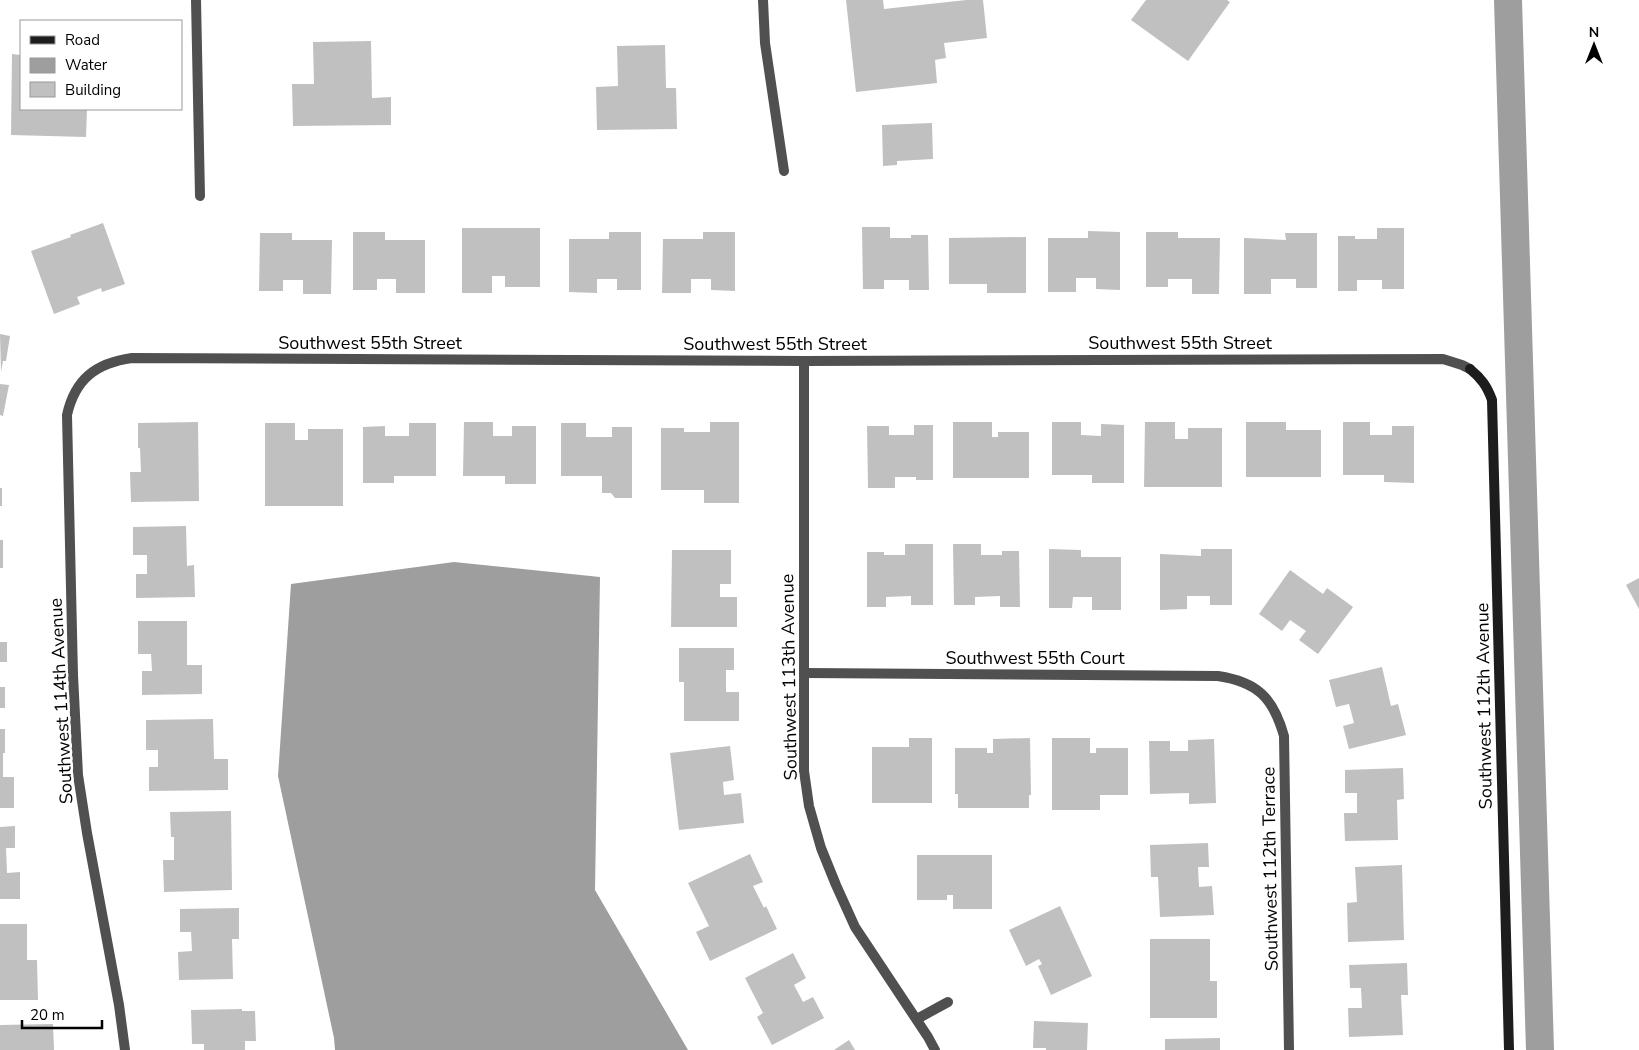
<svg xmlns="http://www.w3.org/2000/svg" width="1639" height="1050" viewBox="0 0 1639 1050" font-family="'Nunito Sans',sans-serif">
  <rect width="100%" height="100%" fill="#fff"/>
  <!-- water -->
  <polygon fill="#9e9e9e" points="454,562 600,577 595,890 688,1050 335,1050 334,1038 278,776 291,584"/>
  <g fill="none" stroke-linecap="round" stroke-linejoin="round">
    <!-- canal -->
    <polyline stroke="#9e9e9e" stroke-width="28" points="1508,0 1540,1050"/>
  </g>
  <!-- building -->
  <g fill="#c0c0c0">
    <polygon points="846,0 883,0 884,9 966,0 983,0 987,38 944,43 946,58 935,60 937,83 856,92"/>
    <polygon points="1146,0 1227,0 1230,2 1188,61 1131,20"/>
    <polygon points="371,41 372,98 391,97 391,125 293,126 292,84 314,84 313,42"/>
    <polygon points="665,45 666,88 676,88 677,129 597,130 596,87 618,86 617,46"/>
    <polygon points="12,54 21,55 21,109 87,109 86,137 11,135"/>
    <polygon points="932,123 933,159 897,161 897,165 883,166 882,125"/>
    <polygon points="103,223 125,284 102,292 101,288 77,297 80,304 54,314 31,251 71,237 70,235"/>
    <polygon points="862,227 890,227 890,238 911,238 911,235 928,235 929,290 909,290 909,280 884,280 884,289 863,289"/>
    <polygon points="462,228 540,228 540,287 505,287 505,276 492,276 492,293 462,293"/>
    <polygon points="1377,228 1404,228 1404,289 1382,289 1382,280 1357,280 1357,291 1338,291 1338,236 1355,236 1355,239 1377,239"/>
    <polygon points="1088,231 1120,232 1120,290 1096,289 1096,278 1076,278 1076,292 1048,292 1048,238 1088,238"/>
    <polygon points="353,232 385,232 385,240 425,240 425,293 396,293 396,279 377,279 377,290 353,290"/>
    <polygon points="609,232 641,232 641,290 617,290 617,279 597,279 597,293 569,292 569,239 609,239"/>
    <polygon points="703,232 735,232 735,291 711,290 711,279 691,279 691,293 662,293 663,239 703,239"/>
    <polygon points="1146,232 1178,232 1178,238 1220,238 1219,294 1192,294 1192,279 1168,279 1168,287 1146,287"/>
    <polygon points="260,233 292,233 292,240 332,240 331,294 303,294 303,280 283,280 283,291 259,291"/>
    <polygon points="1285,233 1317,233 1317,288 1296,288 1296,279 1271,279 1271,294 1244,294 1244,238 1286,240"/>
    <polygon points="1026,237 1026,293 987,293 987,284 949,284 949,238"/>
    <polygon points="0,334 10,336 6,361 3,361 1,372"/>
    <polygon points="0,384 9,385 3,416 0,415"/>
    <polygon points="198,422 199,501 131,502 130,472 141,472 140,448 138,448 138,423"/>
    <polygon points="464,422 493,422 493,436 512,436 512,426 536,426 536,484 505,484 505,476 463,476"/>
    <polygon points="710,422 739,422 739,503 704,503 704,490 661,490 661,428 684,428 684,432 710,432"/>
    <polygon points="953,422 992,422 992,437 998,437 998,432 1029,432 1029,478 953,478"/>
    <polygon points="1052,422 1081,422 1081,435 1101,436 1101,424 1124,425 1124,483 1092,483 1092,475 1052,475"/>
    <polygon points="1145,422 1175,422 1175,439 1188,439 1188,428 1222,428 1222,487 1144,487"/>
    <polygon points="1246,422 1286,422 1286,430 1321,430 1321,477 1246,477"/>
    <polygon points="1343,422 1370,422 1370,435 1392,435 1392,426 1414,426 1414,483 1384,482 1384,475 1343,475"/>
    <polygon points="265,423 295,423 295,440 308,440 308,429 343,429 343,506 265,506"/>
    <polygon points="409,423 436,423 436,476 394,476 394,483 363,483 363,427 385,426 385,436 409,436"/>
    <polygon points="561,423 586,423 586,437 612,437 612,427 632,427 632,498 615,498 611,493 602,493 602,476 561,476"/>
    <polygon points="914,425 933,425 933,480 916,480 916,477 895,477 895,488 868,488 867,426 889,426 889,435 914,435"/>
    <rect x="0" y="488" width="2" height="18"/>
    <polygon points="186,526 187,566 194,565 195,597 136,598 136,574 147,574 147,555 133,555 133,527"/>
    <rect x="0" y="540" width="3" height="28"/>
    <polygon points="905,544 933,544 933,605 911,605 911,596 886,597 886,607 867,607 867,552 884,552 884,555 905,555"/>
    <polygon points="953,544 981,544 981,555 1002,555 1002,551 1019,551 1020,607 1000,607 1000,596 975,597 975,605 954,605"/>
    <polygon points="1049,549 1081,550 1081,557 1121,557 1121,610 1092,610 1092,597 1073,597 1072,608 1049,608"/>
    <polygon points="1201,549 1232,549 1232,605 1210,605 1210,596 1187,596 1187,609 1160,610 1160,554 1201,556"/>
    <polygon points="672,550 731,550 731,584 720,584 720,597 737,597 737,627 671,627"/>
    <polygon points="1290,570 1323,594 1327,588 1353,607 1318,654 1299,640 1306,631 1290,620 1282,631 1259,614"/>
    <polygon points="1639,578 1639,609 1626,585"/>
    <polygon points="138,621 187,621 187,665 202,665 202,694 142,695 142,671 152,671 151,654 138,654"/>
    <rect x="0" y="642" width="7" height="20"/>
    <polygon points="679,648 734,648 734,670 726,670 726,692 739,692 739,721 684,721 684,682 679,682"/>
    <polygon points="1382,667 1391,706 1398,704 1406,735 1349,749 1343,726 1354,723 1349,704 1336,707 1329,680"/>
    <rect x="0" y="687" width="5" height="21"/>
    <polygon points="213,719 214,759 228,759 228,790 149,791 149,767 158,767 158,750 146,750 146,720"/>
    <polygon points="0,729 5,729 5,753 3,753 3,777 14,777 14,808 0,808"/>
    <polygon points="909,738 932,738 932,803 872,803 872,747 909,747"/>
    <polygon points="1030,738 1031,795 1029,795 1029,808 958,808 958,794 955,794 955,748 987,748 987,753 993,753 993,739"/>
    <polygon points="1052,738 1090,738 1090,753 1096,753 1096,748 1128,748 1128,795 1100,795 1100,810 1052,810"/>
    <polygon points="1214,739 1216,803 1189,804 1189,793 1150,794 1149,741 1170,741 1170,751 1188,751 1188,740"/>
    <polygon points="730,746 734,780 723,782 724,795 741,793 744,823 679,830 670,753"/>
    <polygon points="1403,768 1404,799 1397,800 1398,840 1345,841 1344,813 1357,813 1357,793 1345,793 1345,770"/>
    <polygon points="231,811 232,890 164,892 163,860 174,860 174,837 171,837 170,812"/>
    <polygon points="15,826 15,848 6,848 7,873 20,872 20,899 0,899 0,827"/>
    <polygon points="1208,843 1209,867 1198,867 1199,887 1212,886 1214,915 1160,917 1158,877 1151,877 1150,845"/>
    <polygon points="750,854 763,882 753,886 764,908 766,906 777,929 710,961 696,932 709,926 688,883"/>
    <polygon points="917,855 992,855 992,909 953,909 953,895 947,895 947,900 917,900"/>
    <polygon points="1402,865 1404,940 1348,942 1347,903 1357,902 1355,867"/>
    <polygon points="1060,906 1092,976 1051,995 1038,966 1042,964 1039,959 1026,966 1009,930"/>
    <polygon points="239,908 239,939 232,939 233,979 179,980 178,952 192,951 191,932 180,932 180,909"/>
    <polygon points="0,924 27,924 27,960 37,960 38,1000 0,1000"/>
    <polygon points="1150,939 1210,939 1210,981 1217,981 1217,1018 1150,1018"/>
    <polygon points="793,953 806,978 794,985 803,1002 813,997 824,1018 772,1045 757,1017 763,1013 745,978"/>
    <polygon points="1407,963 1408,995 1401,995 1403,1035 1349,1037 1348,1008 1362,1008 1361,988 1350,988 1349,965"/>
    <polygon points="242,1009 242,1011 255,1011 256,1041 245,1041 245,1050 204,1050 204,1044 192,1044 191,1010"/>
    <polygon points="1034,1021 1088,1023 1087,1050 1046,1050 1046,1048 1033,1048"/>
    <polygon points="53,1024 54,1050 0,1050 0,1025"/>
    <polygon points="1220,1038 1220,1050 1165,1050 1165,1039"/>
    <polygon points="849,1040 855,1050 834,1050"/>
  </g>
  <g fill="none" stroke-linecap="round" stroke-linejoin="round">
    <!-- street -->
    <g stroke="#505050" stroke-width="10">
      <polyline points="196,0 200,196"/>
      <polyline points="763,0 765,43 784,171"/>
      <polyline points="804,361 804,771 809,806 821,848 836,885 855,927 928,1037 935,1050"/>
      <path d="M805,673L1218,676C1257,682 1273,697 1284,736L1289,1050"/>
      <polyline points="917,1019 948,1002"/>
      <path d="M125,1050L119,1005L87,833L78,775L73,675L67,415C75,379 96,363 132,358L804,361L1443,359L1462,365L1470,369"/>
    </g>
    <!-- secondary -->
    <path stroke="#1d1d1d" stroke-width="10" d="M1470,369C1481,378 1487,386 1492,400L1509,1050"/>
  </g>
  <g text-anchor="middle" stroke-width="5" stroke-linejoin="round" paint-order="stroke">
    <!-- street labels -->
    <g font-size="18" fill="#000" stroke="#fff">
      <text x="370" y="349">Southwest 55th Street</text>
      <text x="1180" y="349">Southwest 55th Street</text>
      <text x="775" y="350">Southwest 55th Street</text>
      <text x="1035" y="664">Southwest 55th Court</text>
      <text transform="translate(789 677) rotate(-91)" y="6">Southwest 113th Avenue</text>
      <text transform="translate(61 701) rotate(-93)" y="6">Southwest 114th Avenue</text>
      <text transform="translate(1484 706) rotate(-91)" y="6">Southwest 112th Avenue</text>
      <text transform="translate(1270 869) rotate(-91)" y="6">Southwest 112th Terrace</text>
    </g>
  </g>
  <!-- legend -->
  <rect x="20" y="20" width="162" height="90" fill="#ffffff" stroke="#999999"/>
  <rect x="30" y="36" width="25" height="8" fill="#1d1d1d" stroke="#999999"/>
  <text x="65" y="45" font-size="15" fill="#000000">Road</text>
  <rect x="30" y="58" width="25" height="15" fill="#9e9e9e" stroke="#999999"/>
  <text x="65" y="70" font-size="15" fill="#000000">Water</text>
  <rect x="30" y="82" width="25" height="15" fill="#c0c0c0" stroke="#999999"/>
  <text x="65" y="95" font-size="15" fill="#000000">Building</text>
  <!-- north arrow -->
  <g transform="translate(1594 45)" stroke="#ffffff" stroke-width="4" paint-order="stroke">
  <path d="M0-4L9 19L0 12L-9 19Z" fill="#000000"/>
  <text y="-8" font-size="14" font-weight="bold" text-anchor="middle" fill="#000000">N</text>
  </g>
  <!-- scale -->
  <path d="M22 1020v8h80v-8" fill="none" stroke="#000000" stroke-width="2.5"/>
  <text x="30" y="1020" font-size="15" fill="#000000" stroke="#ffffff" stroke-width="4" paint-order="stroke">20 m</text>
</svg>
